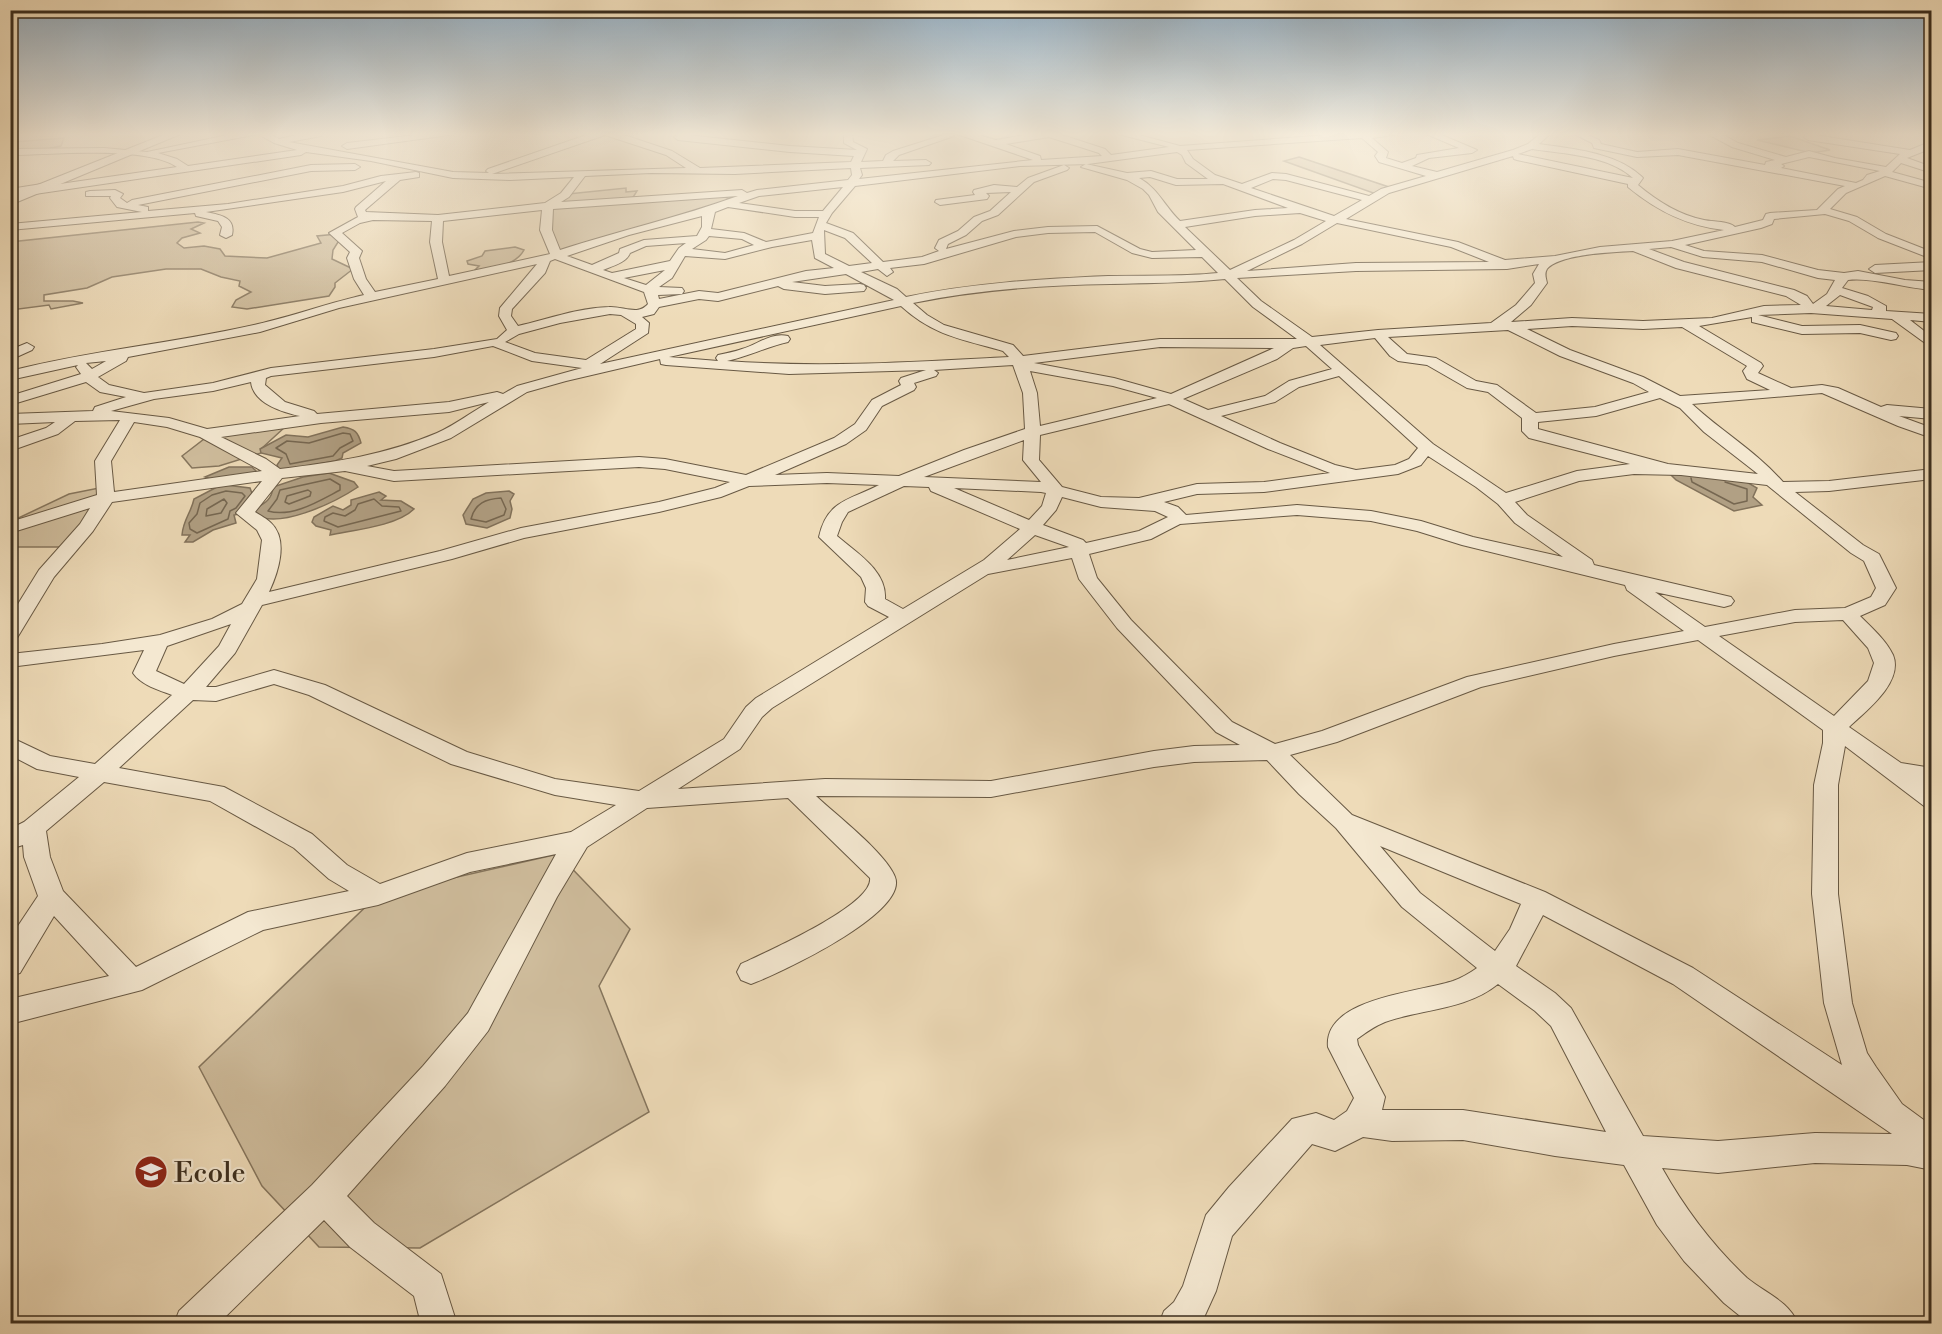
<svg xmlns="http://www.w3.org/2000/svg" width="1942" height="1334" viewBox="0 0 1942 1334" font-family="'Libre Bodoni',serif">
  <rect width="100%" height="100%" fill="#eedbb8"/>
  <filter id="stains"><feTurbulence type="fractalNoise" baseFrequency=".00333" numOctaves="4"/><feColorMatrix values="0 0 0 0 .2 0 0 0 0 .09 0 0 0 0 .02 0 0 0 .5 -.17"/></filter>
  <radialGradient id="worn" r=".72"><stop offset=".6" stop-color="#630" stop-opacity="0"/><stop offset="1" stop-color="#630" stop-opacity=".3"/></radialGradient>
  <!-- green -->
  <g fill="#d0be9e" stroke="#86765e" stroke-width="1.5">
    <polygon points="1790,136 1830,150 1811,153 1757,140"/>
    <polygon points="64,138 61,146 35,151 11,151 11,144 13,142"/>
    <polygon points="1299,157 1389,187 1376,194 1284,161"/>
    <polygon points="626,188 626,192 637,191 632,199 551,205 568,194"/>
    <path d="M718,194L732,200C675,219 617,233 560,253L550,230V207Z"/>
    <polygon points="198,222 204,223 191,229 200,233 182,238 177,243 184,248 204,246 220,249 225,256 267,258 321,243 317,236 337,234 340,239 333,250 332,259 353,269 335,283 335,287 329,296 247,309 232,307 236,300 251,292 239,286 240,281 221,277 201,269 166,269 112,277 87,288 44,295 44,301 73,301 83,303 51,309 49,305 11,310 10,242"/>
    <path d="M515,247L524,250C516,265 492,269 475,270L479,266L468,264L467,261L482,256L485,251Z"/>
    <polygon points="285,427 261,449 261,453 219,466 192,468 182,456 208,436"/>
    <polygon points="104,487 67,547 11,547 10,522 69,494"/>
    <polygon points="558,854 630,929 599,986 649,1112 420,1248 319,1247 262,1186 199,1067 378,895"/>
  </g>
  <!-- water -->
  <g fill="#b1a084" stroke="#82725b" stroke-width="1.5">
    <path d="M343,427C355,429 358,432 361,443L343,453L342,458L335,461L280,471L277,465L282,458L261,453L260,449L286,435L308,437Z"/>
    <polygon points="229,467 252,467 256,471 255,474 211,479 205,477"/>
    <polygon points="1675,470 1745,481 1757,488 1753,497 1762,505 1734,511 1676,480 1670,474"/>
    <path d="M329,473L354,482L358,487C337,501 273,534 251,511C263,504 272,501 273,487L303,477Z"/>
    <path d="M226,485L250,488L253,496L239,514L234,515L236,523L213,530L193,542H185L190,535H182C183,520 191,513 194,499L217,487Z"/>
    <polygon points="509,491 514,494 510,501 512,509 510,518 487,528 466,524 463,515 473,499 486,493"/>
    <path d="M379,492L386,496L381,500L401,501L414,509C397,526 354,530 330,535L331,530L316,526L312,522L314,517L333,506L343,510L351,505V500Z"/>
  </g>
  <g fill="none" stroke-linecap="round" stroke-linejoin="round">
    <!-- shore -->
    <g stroke="#766751" stroke-width="1.5">
      <polygon points="343,433 350,434 353,441 340,448 333,456 290,464 286,454 276,448 287,441 309,443"/>
      <polyline points="1691,478 1692,482 1734,504 1747,501 1747,489 1725,482"/>
      <path d="M330,479L340,485V490C319,501 292,518 268,511L277,499L280,490Z"/>
      <polygon points="308,490 311,492 310,496 289,504 285,502 287,496"/>
      <polygon points="226,491 242,493 245,496 236,508 230,511 228,519 197,533 190,529 189,523 197,514 200,503 212,495"/>
      <path d="M501,498L506,509L504,515L486,522L471,519C475,503 486,499 501,498Z"/>
      <polygon points="224,499 227,503 221,513 206,516 207,509"/>
      <polygon points="374,499 382,506 399,507 401,511 338,527 324,521 325,517 333,513 345,516 355,510 358,504"/>
    </g>
    <defs>
      <g id="minor">
        <path d="M237,133H269L279,139L306,133H322L321,136L289,142L453,172L489,173L486,171L488,169L592,133H618L672,151L700,168L851,162L854,156L790,152L678,140L674,137L678,134L790,146L857,150L844,143V133H852L853,142L867,149L861,162L883,161L886,155L893,151L950,133L954,136L899,155L893,161L926,160L931,163L929,165L860,168L862,175L859,179L1033,160L954,133H971L996,140L1037,133H1056L1105,149L1111,155L1169,147L1114,133H1132L1180,146L1355,133H1407L1372,138L1388,152L1386,158L1402,163L1416,158L1417,155L1459,148L1424,133H1437L1477,150L1472,153L1429,158L1412,166L1437,172L1513,150L1528,144L1541,133H1551L1539,144C1572,149 1615,152 1641,176L1643,178L1638,185C1657,201 1679,215 1704,220C1714,222 1729,221 1735,227L1763,220L1766,214L1770,213L1817,210L1838,189L1845,186L1678,155L1637,157L1594,148L1592,143L1572,133H1584L1599,140L1601,144L1637,152L1678,149L1765,165L1766,162L1775,160L1732,147L1706,133H1720L1738,143L1786,157L1809,151L1835,158L1886,167L1900,154L1808,140L1804,137L1807,133H1816L1815,135L1910,150L1932,141V148L1907,158L1932,167V173L1901,163L1892,172L1932,183V189L1885,176L1846,193L1830,209L1857,217L1886,234L1932,252V259L1878,238L1849,221L1825,214L1774,219L1772,224L1761,228L1685,245L1704,251L1762,255L1818,270L1844,273L1858,271L1905,280L1932,282V290C1906,288 1871,277 1848,280L1842,288L1868,296L1886,306V311L1932,314V322L1910,320L1932,337V348L1892,319L1811,313L1758,315L1802,326L1860,325L1896,333L1898,336L1896,339L1891,340L1860,333L1802,334L1752,322V317L1699,326L1761,363L1763,366L1758,373L1791,388L1822,385L1838,388L1881,407L1887,405L1932,409V419L1899,416L1932,428V438L1898,426L1822,393L1692,404C1721,431 1757,452 1783,482L1829,481L1932,469V479L1829,491L1795,492L1863,545L1879,554L1896,588L1885,605L1860,616C1872,628 1886,640 1893,655C1904,682 1866,711 1849,727L1901,763L1932,768V784H1927L1932,787V809L1924,806L1845,746L1838,785V894L1852,1003L1867,1053L1876,1067L1902,1104L1932,1126V1170L1907,1165L1815,1163L1718,1173L1662,1168C1685,1209 1713,1246 1747,1278C1765,1293 1789,1301 1798,1324H1750L1724,1303L1684,1261L1657,1225L1624,1165L1555,1156L1463,1140L1392,1141L1363,1137L1335,1151L1312,1144L1232,1236L1216,1291L1201,1324H1159L1164,1311L1174,1302L1183,1286L1206,1215L1229,1187L1292,1119L1316,1113L1334,1120L1347,1111L1354,1098L1328,1047C1323,998 1420,992 1453,981C1461,978 1470,973 1477,968L1402,907L1336,828L1299,794L1267,760L1194,762L1154,767L991,797L816,796C836,815 886,853 895,877C909,913 778,974 751,984L741,980L737,972L741,964C764,953 874,905 870,878L788,798L647,808L587,847L557,897L488,1031L445,1086L347,1196L374,1223L441,1274L457,1324H421L414,1296L350,1247L324,1220L218,1324H174L179,1311L312,1185L423,1066L468,1013L556,854L470,872L378,905L263,930L142,990L10,1024V999L109,976L54,916L20,973L10,976V938L38,896L24,857L23,845L10,849V829L24,822L79,777L37,769L10,755V737L50,756L95,764L172,695C159,690 141,685 133,673L144,650L10,667V654L102,644L160,635L212,619L242,604L257,579L262,540L257,530L236,513L262,481L112,502L93,531L54,577L17,638L10,640V617L39,570L80,524L90,508L10,533V522L97,495L95,461L120,420L75,421L58,434L10,451V440L46,428L55,422L10,424V414L93,411L95,407L126,397L100,392L86,382L10,405V396L81,374L76,367L78,365L10,380V371C92,350 176,343 258,324C294,316 328,303 364,295L354,279L347,258L350,252L329,233L358,217L355,209L356,207L386,181L343,192L206,212C220,215 236,217 232,235L226,238L220,235L222,227L218,221L196,216L195,213L10,230V224L142,212L117,207L110,198L111,196H86V192L90,191L115,190L123,194L120,198L127,203L132,200L311,165L355,164L360,167L355,170L311,171L138,205L148,207V211L228,204L343,186L381,176L416,172L419,173V177L400,180L365,210L366,212L438,215L545,203L561,193L574,177L510,180L453,178L371,161L306,152L301,155L35,194L30,192L10,195V189L48,183L53,185L177,167C145,145 51,155 10,155V149L104,148L147,152ZM258,134L274,143L297,150L188,166L177,159L158,153ZM605,135L666,155L686,168L492,174ZM1049,137L1099,153L1102,156L1041,160L1040,156L1006,144ZM1362,138L1378,152L1375,156L1379,162L1426,176L1381,189L1369,196L1286,174L1272,173L1242,184L1215,175L1193,159L1187,150ZM1532,149C1564,154 1608,155 1633,178L1518,154ZM1177,152L1182,155L1186,163L1208,179H1177L1151,171L1127,173L1086,164L1081,167L1127,180L1143,189L1149,195L1158,212L1196,250L1152,252L1140,249L1097,226L1048,227L1014,231L946,249L948,244L966,235L982,221L998,215L1034,182L1067,170L1069,168L1064,165L1028,178L1017,187L994,185L974,190L973,192L975,195L936,200L935,202L940,205L987,199L989,196L986,193L1011,192L990,211L974,217L958,231L939,240L935,248L939,251L922,257L883,262L853,233L826,223L832,213L855,186L1020,166L1088,164ZM1513,156L1514,159L1517,160L1628,184V187C1657,211 1687,226 1724,230L1672,241L1600,247L1555,256L1505,260L1458,242L1346,219L1389,193ZM1809,157L1880,171L1867,175L1863,180L1856,183L1781,168L1784,166L1781,164ZM851,168L852,175L848,180L757,190L747,193L742,190L561,202L569,197L585,176L651,173L735,174ZM1150,177L1176,185L1223,184L1288,208L1255,210L1180,221C1165,207 1158,188 1139,178ZM1273,179L1286,180L1362,200L1334,216L1251,188ZM843,187L823,211H795L739,203L759,196ZM738,196C680,217 619,231 560,250L552,230L553,209ZM728,207L795,217H819L813,233L766,242L744,233L711,229L715,212ZM542,210L540,230L550,254L449,276L442,242L443,221ZM1300,213L1326,221L1294,240L1230,270L1185,227L1255,216ZM702,216V227L697,236L644,240L620,249L619,253L592,265L567,256L629,235ZM373,220L432,221L430,242L438,279L375,292L366,279L359,258L362,251L342,233L360,223ZM1337,223L1451,247L1489,262L1356,263L1247,271L1302,244ZM824,230L845,238L872,263L849,266L825,254ZM1095,232L1132,253L1152,258L1202,257L1218,273C1181,277 1145,275 1108,276C1040,279 973,283 906,297L897,289L861,272L878,269L887,276L893,272L890,268L924,264L1016,237L1048,233ZM709,236L742,239L754,245L725,253L692,249L706,240ZM812,240L815,258L834,268L806,271L718,293L699,291L659,299L658,295L682,294L684,291L682,288L659,287L672,278L685,256L725,259L772,247ZM686,243L679,248L670,261L612,273L603,270C613,266 627,262 630,253L646,246ZM1671,247L1703,257L1762,262L1818,278L1835,280L1827,294L1813,304L1807,296L1794,290L1684,262L1649,249ZM1633,251L1676,268L1786,296L1801,305L1764,306L1712,318L1643,321L1572,318L1511,322L1531,305L1547,283C1546,278 1544,274 1547,269C1559,254 1614,252 1633,251ZM555,259L644,292L648,304C638,316 623,306 609,307C578,308 548,319 518,326L511,316L512,309L545,273L550,261ZM537,264L500,308L499,316L507,330L497,339L434,349L271,368L213,383L144,393L109,385L98,377L126,361L128,357L260,332L339,308ZM1539,264L1533,274L1535,283L1516,305L1491,323L1378,330L1312,337L1261,301L1237,278L1356,271L1507,269ZM665,270L646,285L624,278ZM846,274L894,300L600,364L648,333L649,323L642,317L654,314L659,307L699,299L718,301L778,286L784,289L825,294L864,291L866,288L864,285L860,284L825,286L792,282ZM1225,279L1253,307L1297,339H1160L1023,356L1013,345L944,325L927,315L913,303C977,290 1044,285 1110,284C1149,283 1186,283 1225,279ZM1840,295L1873,307L1872,310L1826,306ZM901,306C934,336 962,339 1003,351L1009,357C914,362 821,368 727,361C749,356 766,347 788,342L790,339L788,336C771,332 757,345 742,349C734,352 726,353 718,355L716,358L718,361L669,357ZM610,314L621,315L636,324V329L586,360L535,353L505,342L519,334L560,323ZM1572,326L1643,329L1682,327L1747,366L1743,371L1747,379L1770,390L1680,396L1643,377L1570,350L1527,329ZM1508,330L1560,356L1633,383L1649,392L1595,407L1536,413L1497,385L1476,381L1436,358L1407,354L1388,337ZM1375,338L1390,356L1398,361L1427,365L1467,388L1488,392L1522,418V431L1529,438L1630,464L1577,471L1506,493L1433,444L1320,345ZM493,346L532,361L582,368L517,386L503,394L497,392L449,402L317,414L314,411L285,402L265,385L266,378L271,376L434,357ZM1306,346L1332,369L1289,381L1265,396L1208,410L1183,399L1277,359L1293,348ZM1160,347L1274,348L1171,394L1114,378L1034,363ZM660,359L661,364L666,365L789,374L926,370L901,378L899,381L901,385L872,400L855,424L834,438L746,475L665,459L639,457L394,471L367,466L396,459L451,438L527,392L566,381ZM106,361L92,369L86,363ZM1013,365L1023,393L1025,429L964,450L899,476L827,473L775,475L846,444L866,430L882,406L914,390L916,387L914,383L936,376L938,373L934,370ZM1030,371L1113,386L1157,398L1040,426L1037,393ZM1339,376L1418,448L1409,459L1395,465L1356,470L1335,465L1280,443L1221,416L1275,402L1299,387ZM251,382C253,403 282,412 300,416L207,429L169,418L111,411L154,399L213,391ZM1660,398L1680,408L1704,432L1758,474L1668,464L1538,429V422L1596,416ZM489,402C472,412 455,425 437,433C385,455 336,462 280,469L266,459L221,437L321,423L449,412ZM1169,404L1268,449L1330,473L1264,482L1197,484L1139,498L1101,497L1062,487L1039,460L1040,435ZM134,422L167,427L200,437L262,471L114,492L111,461ZM1024,440L1023,460L1041,482L924,477ZM1428,456L1476,487L1498,504L1515,523L1563,557L1473,537L1421,521L1371,511L1297,505L1186,515L1178,507L1164,502L1197,494L1264,492L1398,474L1421,465ZM639,467L665,469L730,482L715,488L659,502L521,528L440,551L269,592C278,573 289,540 271,523C267,519 260,515 255,512L282,478L345,471L394,481ZM1634,474L1681,475L1767,485L1851,553L1864,561L1876,588L1871,597L1845,608L1795,610L1705,627L1655,592L1724,607L1731,605L1734,601L1731,597L1594,565L1592,560L1527,515L1515,502L1579,481ZM827,483L879,485C850,500 827,500 819,537L861,577L866,588L865,602L868,606L889,617L756,698L746,707L724,739L639,791L555,779L467,752L325,685L274,670L216,687H206L235,653L262,605L452,559L524,538L659,512L721,497L749,486ZM904,486L929,487L931,491L1020,529L984,560L903,609L885,599C887,571 857,553 837,536L842,522L848,512ZM954,488L1041,492L1046,493L1042,506L1029,520ZM1062,497L1101,507L1155,511L1168,517L1139,531L1086,543L1083,540L1043,525L1056,510ZM1297,515L1371,521L1417,531L1462,545L1625,585L1627,590L1684,631L1614,644L1467,677L1322,731L1275,744L1232,722L1131,620L1097,578L1089,554L1151,539L1180,524ZM1035,535L1069,547L1007,560ZM1072,558L1079,579L1117,628L1216,732L1240,745L1194,746L1154,751L991,781L825,779L678,789L740,749L762,717L772,708L988,574ZM1843,620L1868,648L1874,663L1868,681L1834,716L1719,636L1795,622ZM231,624L219,646L184,684L156,671L167,646ZM1698,640L1823,730V743L1814,785L1812,894L1824,1003L1842,1065L1693,968L1545,892L1352,815L1290,755L1337,742L1481,687L1614,656ZM274,684L309,695L451,764L555,795L616,805L571,832L467,853L380,884L347,865L312,834L224,787L119,768L193,700L216,701ZM104,782L210,801L294,848L329,879L349,891L248,912L136,967L63,891L50,857L46,831ZM1380,846L1521,904L1510,929L1495,951L1420,893ZM1543,915L1673,984L1892,1134L1815,1133L1718,1141L1643,1136L1571,1008L1555,993L1516,966ZM1498,984L1535,1011L1551,1026L1606,1132L1463,1110H1382L1385,1097L1358,1045L1357,1039C1365,1033 1375,1026 1385,1022C1422,1009 1466,1010 1498,984Z"/>
        <polygon points="433,133 464,133 347,149 342,146 347,143"/>
        <polygon points="1932,262 1932,270 1875,273 1869,269 1875,265"/>
        <polygon points="27,343 34,347 32,350 10,360 10,350"/>
      </g>
      <polygon id="tertiary" points="168,133 183,133 10,205 10,196"/>
    </defs>
    <!-- minor casing -->
    <use href="#minor" stroke="#685944" stroke-width="2"/>
    <!-- tertiary casing -->
    <use href="#tertiary" stroke="#685944" stroke-width="2"/>
    <!-- minor -->
    <use href="#minor" fill="#f4e8d1" fill-rule="evenodd"/>
    <!-- tertiary -->
    <use href="#tertiary" fill="#f4e8d1" fill-rule="evenodd"/>
  </g>
  <!-- sky -->
  <linearGradient id="sky" x2="0" y2="1"><stop stop-color="#92acc0"/><stop offset="0.42" stop-color="#f7efdf"/><stop offset="1" stop-color="#f7efdf" stop-opacity="0"/></linearGradient>
  <rect width="1942" height="320" fill="url(#sky)"/>
  <!-- icons -->
  <defs>
    <symbol id="school-disc" viewBox="-11 -11 22 22"><circle r="9.5" fill="#8f2418" stroke="#f4e8d1"/><path d="M0-5L7-2L0 1L-7-2ZM-4 1L0 2.5L4 1V4Q0 6-4 4Z" fill="#fff"/></symbol>
  </defs>
  <g fill-rule="evenodd">
    <use href="#school-disc" x="132" y="1153" width="38" height="38"/>
  </g>
  <g text-anchor="middle" stroke-width="4.5" stroke-linejoin="round" paint-order="stroke">
    <!-- near-poi labels -->
    <g font-size="28" fill="#3b2e1e" stroke="#f4e8d1" text-anchor="start">
      <text x="174" y="1182">Ecole</text>
    </g>
  </g>
  <!-- margin -->
  <rect width="1942" height="1334" fill="none" stroke="#eedbb8" stroke-width="36"/>
  <rect x="12" y="12" width="1918" height="1310" fill="none" stroke="#3b2e1e" stroke-width="3"/>
  <rect x="18" y="18" width="1906" height="1298" fill="none" stroke="#3b2e1e" stroke-width="1.5"/>
  <rect width="100%" height="100%" filter="url(#stains)"/>
  <rect width="100%" height="100%" fill="url(#worn)"/>
</svg>
